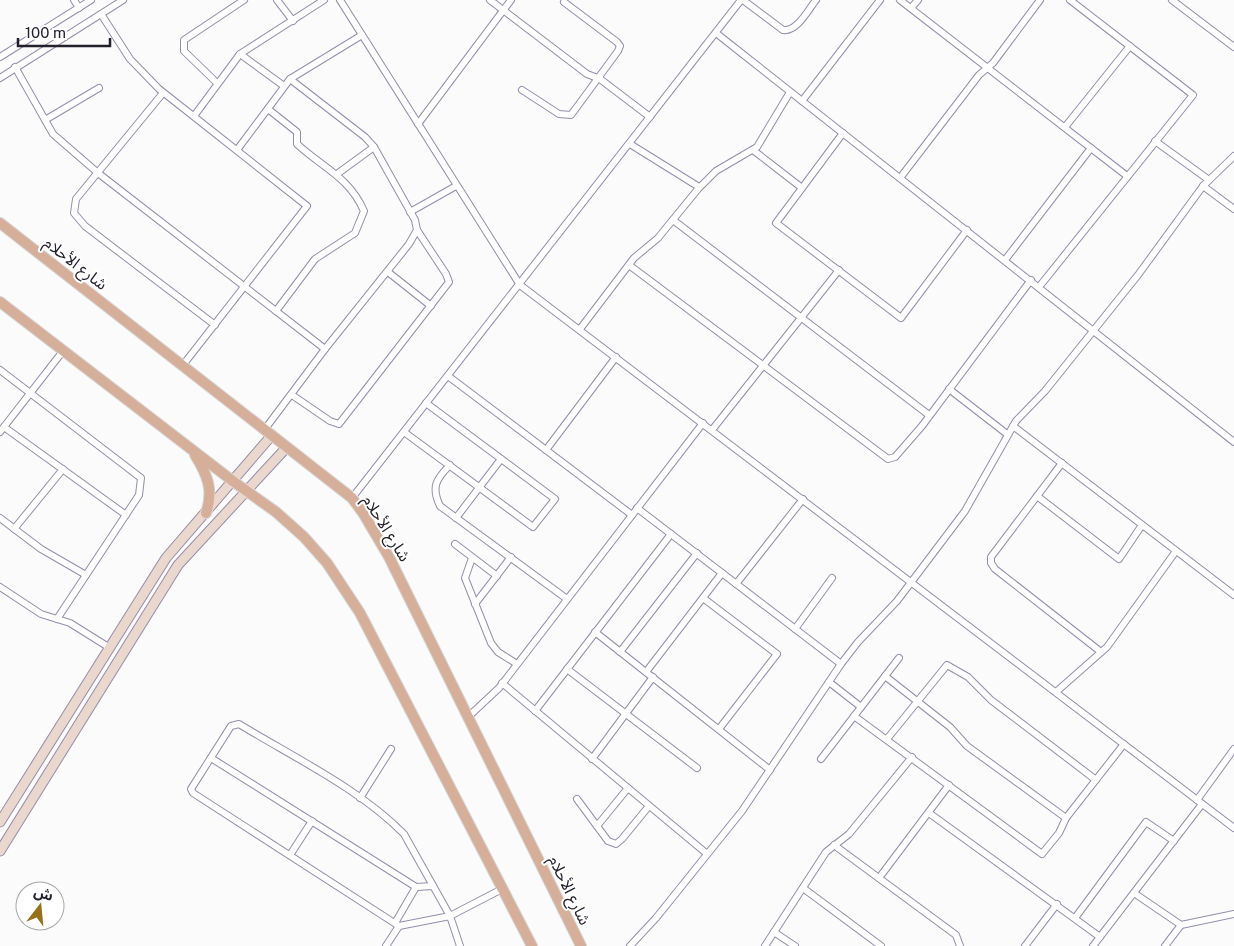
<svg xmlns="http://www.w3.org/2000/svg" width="1234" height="946" viewBox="0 0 1234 946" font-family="'Public Sans','Noto Sans Arabic',sans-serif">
  <rect width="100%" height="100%" fill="#fbfbfb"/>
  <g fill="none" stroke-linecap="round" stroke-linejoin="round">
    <defs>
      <g id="minor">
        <polyline points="74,0 79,8"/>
        <polyline points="277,0 293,21"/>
        <polyline points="340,0 520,285 1234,828"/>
        <polyline points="490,0 587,74 600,79 650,117"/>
        <path d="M743,0L783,30C797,32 808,10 816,0"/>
        <polyline points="900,0 1127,176"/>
        <polyline points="1172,0 1234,47"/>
        <polyline points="911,8 918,0"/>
        <polyline points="101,14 130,59 159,89 307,206 183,365"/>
        <polyline points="716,33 1234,442"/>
        <polyline points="240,54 284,86"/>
        <polyline points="0,57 91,0"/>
        <polyline points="15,67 53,134 98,173 325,349"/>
        <polyline points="0,78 123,0"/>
        <polyline points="217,83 184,51 184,40 244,0"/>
        <polyline points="522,90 559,114 571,115 618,51 620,46 617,42 564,2"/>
        <polyline points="163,93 76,199 74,213 85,226 215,325"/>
        <polyline points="802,101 880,0"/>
        <path d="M268,109L297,132V144C323,168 349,177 364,211L355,233L315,259L276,311"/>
        <polyline points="194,116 240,54 324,0"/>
        <polyline points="45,120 99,88"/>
        <polyline points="418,124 511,0"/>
        <polyline points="1065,127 1130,46"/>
        <polyline points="843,133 776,223 901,318 967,230"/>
        <polyline points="1155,141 1209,180"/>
        <polyline points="630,144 699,187"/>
        <polyline points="237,150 290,79 362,35"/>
        <polyline points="753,150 802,188"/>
        <polyline points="337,174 374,147"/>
        <polyline points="900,178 979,75 993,63 1040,0"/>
        <polyline points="1203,186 1234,209"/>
        <polyline points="410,212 456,186"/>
        <polyline points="673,220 929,415"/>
        <polyline points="1005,260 1091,148"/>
        <polyline points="629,265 888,459 895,457 922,426 1031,280"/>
        <polyline points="388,272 431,306"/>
        <polyline points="1039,287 1193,95 1070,0"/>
        <polyline points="580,329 634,258 658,238 698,189 716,171 757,147 790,92"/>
        <polyline points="0,370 141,478 139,495 57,619"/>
        <polyline points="448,376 632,515"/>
        <polyline points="949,389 1007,434"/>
        <polyline points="292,395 330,421 339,424 449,282 446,274 417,230"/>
        <polyline points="1013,426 1234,595"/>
        <polyline points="4,427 126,515"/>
        <polyline points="265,429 325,349 409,244 417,230 415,220 374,147 365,137 290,79"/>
        <polyline points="712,430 839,270"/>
        <polyline points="0,432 63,351"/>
        <polyline points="404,432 533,527 555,499 426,403"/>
        <polyline points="546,450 616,357"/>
        <polyline points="1062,463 991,557 991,563 995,569 1101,652"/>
        <path d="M450,465C436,479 431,487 440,506L567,599"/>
        <polyline points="1037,496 1119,559 1142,525"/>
        <polyline points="352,498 741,0"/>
        <polyline points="637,508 841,664"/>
        <polyline points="0,518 41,549 86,575"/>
        <polyline points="456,518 501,459"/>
        <polyline points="14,529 63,469"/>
        <polyline points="455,544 497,576"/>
        <polyline points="472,558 465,578 491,643 498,652 517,664"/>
        <polyline points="736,584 803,499"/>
        <polyline points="0,587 41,614 70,623 110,648"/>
        <polyline points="703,598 777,654 719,729"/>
        <polyline points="475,604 511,557"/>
        <polyline points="795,629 832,578"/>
        <polyline points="595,632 770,770"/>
        <polyline points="620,652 697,553"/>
        <polyline points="567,669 697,768"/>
        <polyline points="646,672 722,573"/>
        <polyline points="885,676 950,727 967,746 1066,818"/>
        <polyline points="829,682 861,707"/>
        <polyline points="502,683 706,853"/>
        <polyline points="1056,692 1107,647 1176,551"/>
        <polyline points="535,711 671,534"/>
        <polyline points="854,716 1042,854 1059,833 1066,818 1124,744"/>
        <polyline points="468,717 499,688 703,423"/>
        <polyline points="887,739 947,665 968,677 991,700 1096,780"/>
        <polyline points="211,758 416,887 433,886"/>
        <polyline points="592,759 653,677"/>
        <polyline points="821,759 899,658"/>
        <polyline points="360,798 391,749"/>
        <polyline points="577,799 608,841 616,844 622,839 649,806"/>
        <polyline points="1197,800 1234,749"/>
        <polyline points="929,813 1100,937"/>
        <polyline points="597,826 628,788"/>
        <polyline points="834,845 956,935 960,946"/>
        <polyline points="290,855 312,821"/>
        <polyline points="879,878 949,785"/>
        <polyline points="803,888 881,946"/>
        <polyline points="1134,893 1181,925"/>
        <polyline points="1075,918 1146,822 1174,841"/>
        <polyline points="395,923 416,887"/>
        <polyline points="774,932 795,946"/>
        <polyline points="386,946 399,926"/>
        <path d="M460,946L450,916L404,834C360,789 293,757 239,724L231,726L191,789L193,793L399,926L450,916L502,889"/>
        <polyline points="630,946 656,918 742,811 841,664 858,642 897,601 965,511 1016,421 1045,391 1138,275 1203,186 1234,156"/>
        <polyline points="765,946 826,852 849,834 912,757"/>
        <polyline points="1025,946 1057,904"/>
        <polyline points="1093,946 1202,804"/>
        <polyline points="1165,946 1181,925 1234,914"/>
      </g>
      <g id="secondary">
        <polyline points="0,822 166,558 272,435"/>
        <polyline points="0,851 178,565 287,447"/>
      </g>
      <g id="primary">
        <polyline points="0,223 352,498 363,513 389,557 581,946"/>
        <polyline points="0,302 234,482 276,512 304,537 327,563 360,613 532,946"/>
        <path d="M195,455C207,474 214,490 206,513"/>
      </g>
    </defs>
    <!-- minor casing -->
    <use href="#minor" stroke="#958dab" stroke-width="8"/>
    <!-- secondary casing -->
    <use href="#secondary" stroke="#958dab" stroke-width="11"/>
    <!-- primary casing -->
    <use href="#primary" stroke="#d7d7d9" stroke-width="12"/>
    <!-- minor -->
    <use href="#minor" stroke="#fff" stroke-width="6"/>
    <!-- secondary -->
    <use href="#secondary" stroke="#ead7cd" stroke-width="9"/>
    <!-- primary -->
    <use href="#primary" stroke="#d5af9a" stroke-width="10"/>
  </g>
  <g text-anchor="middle" stroke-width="4" stroke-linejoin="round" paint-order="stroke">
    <!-- street labels -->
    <g font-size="16" fill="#23202c" stroke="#fff">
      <text transform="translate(76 263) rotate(38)" y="6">شارع الأحلام</text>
      <text transform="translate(387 528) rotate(58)" y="6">شارع الأحلام</text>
      <text transform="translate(570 890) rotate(64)" y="6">شارع الأحلام</text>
    </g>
  </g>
  <!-- north arrow -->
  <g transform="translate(40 906) rotate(16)"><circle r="24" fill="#ffffff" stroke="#a7a6ab"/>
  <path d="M0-4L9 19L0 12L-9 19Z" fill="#99711d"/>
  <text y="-8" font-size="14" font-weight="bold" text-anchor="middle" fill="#23202c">ش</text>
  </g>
  <!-- scale -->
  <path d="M18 38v8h92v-8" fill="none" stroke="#23202c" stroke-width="2.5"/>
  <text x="25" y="38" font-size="15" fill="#23202c" stroke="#ffffff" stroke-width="4" paint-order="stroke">100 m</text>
</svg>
